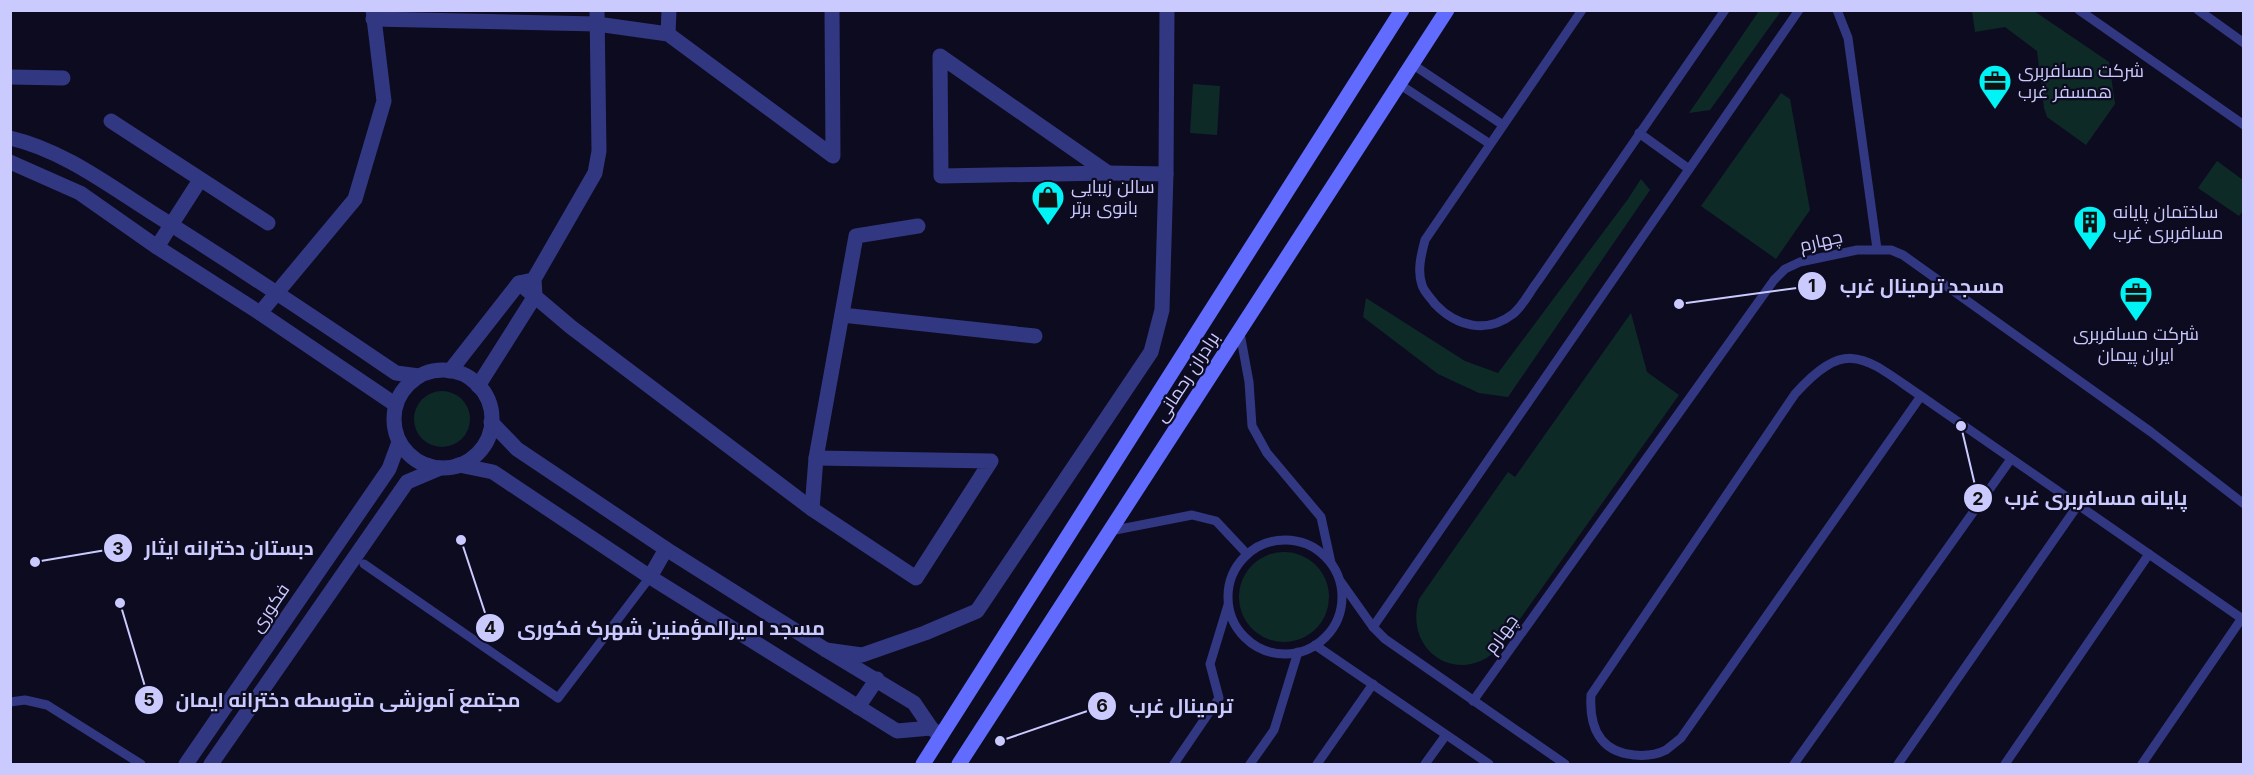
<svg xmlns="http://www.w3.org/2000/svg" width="2254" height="775" viewBox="0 0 2254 775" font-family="Inter,Cairo,sans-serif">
  <rect width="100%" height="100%" fill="#0d0b20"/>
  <!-- green -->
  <g fill="#0e2a27">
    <polygon points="1759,11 1781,11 1710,110 1689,113"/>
    <polygon points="1972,11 2034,11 2109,62 2115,104 2086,145 2047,117 2044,108 2037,51 2005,27 1975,32"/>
    <polygon points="1193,84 1220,86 1217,135 1190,133"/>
    <polygon points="1781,93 1790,99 1810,210 1776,259 1701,206"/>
    <polygon points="2217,161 2243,180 2243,210 2239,216 2198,188"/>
    <polygon points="1641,179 1650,190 1508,397 1479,393 1438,374 1363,317 1366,298 1465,361 1498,373 1628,199"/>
    <path d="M1631,313L1647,372L1679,395L1500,647C1461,688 1403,653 1419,599L1508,472L1515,477Z"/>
    <circle cx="442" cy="419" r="28"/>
    <circle cx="1284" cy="597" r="45"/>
  </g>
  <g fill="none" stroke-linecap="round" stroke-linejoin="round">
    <!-- lane -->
    <g stroke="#323782" stroke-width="9">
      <path d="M1582,10L1425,240C1421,255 1417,271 1422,285C1424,292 1431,298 1435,304C1457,327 1487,334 1513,314C1523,306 1530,291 1538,281L1725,10"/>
      <polyline points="1837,10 1848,38 1877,249"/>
      <polyline points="2079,10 2244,125"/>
      <polyline points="2198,10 2244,43"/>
      <polyline points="1412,64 1503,125"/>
      <polyline points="1399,84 1490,144"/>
      <polyline points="1639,133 1689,169"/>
      <polyline points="1240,333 1249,382 1252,426 1267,453 1321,517 1331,563"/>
      <path d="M1921,396L1681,738C1676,742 1671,746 1666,750C1656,755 1644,756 1634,755C1599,752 1589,726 1591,695L1795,394C1848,335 1866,359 1921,396L2244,620"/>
      <polyline points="1110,531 1192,515 1216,521 1247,554"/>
      <circle cx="1285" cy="597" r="57"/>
      <polyline points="364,564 558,698 650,577"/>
      <polyline points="1341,582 1373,627 1385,639 1565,764"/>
      <polyline points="1373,627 1799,10"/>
      <polyline points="1315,645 1489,764"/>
      <polyline points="1473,701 1774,280 1785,269 1800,262 1857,250 1891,250 1903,255 2151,432 2244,504"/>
      <polyline points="10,702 25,700 47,705 141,764"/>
      <polyline points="1174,764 1219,698 1210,664 1228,605"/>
      <polyline points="1250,764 1274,730 1298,652"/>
      <polyline points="1317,764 1373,684"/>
      <polyline points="1425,764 1446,735"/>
      <polyline points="1794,764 2011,459"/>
      <polyline points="1898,764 2078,505"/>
      <polyline points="2005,764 2149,554"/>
      <polyline points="2142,764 2242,618"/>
    </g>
    <!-- street -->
    <g stroke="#323782" stroke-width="15">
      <polyline points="373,19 597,24 668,34 833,156 832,10"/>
      <polyline points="668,34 669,10"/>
      <polygon points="940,56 1108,173 941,176"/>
      <polyline points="10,77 63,78"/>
      <polyline points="111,121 268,223"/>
      <path d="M10,138C62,150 107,184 151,212C234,264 315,318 396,373L419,376"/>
      <polyline points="10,162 80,193 157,247 260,313 396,405"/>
      <polyline points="1108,173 1166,174"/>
      <polyline points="157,247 200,180"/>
      <polyline points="519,283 571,327 812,509 916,578 991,461 816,458"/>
      <polyline points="260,313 355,199 384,101 373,10"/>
      <polyline points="842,315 1035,336"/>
      <circle cx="443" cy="419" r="49"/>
      <polyline points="450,371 519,283 528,281"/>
      <polyline points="478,386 535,296 534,279 595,173 599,151 597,10"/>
      <polyline points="491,422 517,449 666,549 826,650 914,703 931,728 941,736"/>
      <polyline points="459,465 493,472 650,577 897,731 931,728"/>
      <polyline points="812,509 816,458 856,236 918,226"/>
      <polyline points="650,577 666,549"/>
      <polyline points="826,650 862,655 925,633 977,611 1151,352 1162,310 1166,174 1167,10"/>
      <polyline points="858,707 877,679"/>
      <polyline points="186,764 389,469 399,442"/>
      <polyline points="211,764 407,482 440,468"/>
    </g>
    <!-- secondary -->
    <g stroke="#616cff" stroke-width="15">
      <polyline points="923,764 1402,10"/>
      <polyline points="959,764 1447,10"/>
    </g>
  </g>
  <!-- icons -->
  <defs>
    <symbol id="office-pin" viewBox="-11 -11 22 30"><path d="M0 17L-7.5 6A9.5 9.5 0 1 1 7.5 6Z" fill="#00f3f5" stroke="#0d0b20"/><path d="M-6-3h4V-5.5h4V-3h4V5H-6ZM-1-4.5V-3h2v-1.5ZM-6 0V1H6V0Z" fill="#111"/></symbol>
    <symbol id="shop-pin" viewBox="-11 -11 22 30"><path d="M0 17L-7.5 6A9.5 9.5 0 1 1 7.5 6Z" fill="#00f3f5" stroke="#0d0b20"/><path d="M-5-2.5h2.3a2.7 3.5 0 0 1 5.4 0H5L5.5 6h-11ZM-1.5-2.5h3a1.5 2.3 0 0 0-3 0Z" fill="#111"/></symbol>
    <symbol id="building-pin" viewBox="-11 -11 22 30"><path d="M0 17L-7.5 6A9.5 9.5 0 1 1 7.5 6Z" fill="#00f3f5" stroke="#0d0b20"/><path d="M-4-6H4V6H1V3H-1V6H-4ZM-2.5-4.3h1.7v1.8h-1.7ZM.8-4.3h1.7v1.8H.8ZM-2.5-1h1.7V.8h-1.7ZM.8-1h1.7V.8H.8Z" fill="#111"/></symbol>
  </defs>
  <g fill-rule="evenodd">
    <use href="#office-pin" x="1976" y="62" width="38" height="52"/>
    <use href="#shop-pin" x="1029" y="178" width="38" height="52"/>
    <use href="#building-pin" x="2071" y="203" width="38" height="52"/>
    <use href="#office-pin" x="2117" y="274" width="38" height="52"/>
  </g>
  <g text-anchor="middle" stroke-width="4.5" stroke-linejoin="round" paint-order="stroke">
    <!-- poi labels -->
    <g font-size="18" fill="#cbcaff" stroke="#0d0b20" text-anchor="start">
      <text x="2018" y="77">شرکت مسافربری<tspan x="2018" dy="21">همسفر غرب</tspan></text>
      <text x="1071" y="193">سالن زیبایی<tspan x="1071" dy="21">بانوی برتر</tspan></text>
      <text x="2113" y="218">ساختمان پایانه<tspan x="2113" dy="21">مسافربری غرب</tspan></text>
      <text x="2136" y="340" text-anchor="middle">شرکت مسافربری<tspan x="2136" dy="21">ایران پیمان</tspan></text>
    </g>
    <!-- street labels -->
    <g font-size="18" fill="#cbcaff" stroke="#0d0b20">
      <text transform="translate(1821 241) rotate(-13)" y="6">چهارم</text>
      <text transform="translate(1187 377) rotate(-57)" y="6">برادران رحمانی</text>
      <text transform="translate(270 608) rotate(-56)" y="6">فکوری</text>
      <text transform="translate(1501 634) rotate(-54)" y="6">چهارم</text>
    </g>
  </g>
  <!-- callouts -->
  <path fill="none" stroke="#cbcaff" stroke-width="2" d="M1679 304L1812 286M1961 426L1978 498M35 562L118 548M461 540L490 628M120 603L149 700M1000 741L1102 706"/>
  <g fill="#cbcaff" stroke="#0d0b20" stroke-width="2">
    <circle cx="1679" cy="304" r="6"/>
    <circle cx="1961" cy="426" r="6"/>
    <circle cx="35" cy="562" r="6"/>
    <circle cx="461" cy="540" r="6"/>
    <circle cx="120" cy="603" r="6"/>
    <circle cx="1000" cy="741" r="6"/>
    <circle cx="1812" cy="286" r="15"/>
    <circle cx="1978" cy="498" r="15"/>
    <circle cx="118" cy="548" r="15"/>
    <circle cx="490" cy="628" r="15"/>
    <circle cx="149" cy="700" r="15"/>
    <circle cx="1102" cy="706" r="15"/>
  </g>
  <g font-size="18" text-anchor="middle" font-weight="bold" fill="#111">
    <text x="1812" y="292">1</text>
    <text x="1978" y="505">2</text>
    <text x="118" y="555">3</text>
    <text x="490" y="634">4</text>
    <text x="149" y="706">5</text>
    <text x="1102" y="712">6</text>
  </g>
  <g font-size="20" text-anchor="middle" font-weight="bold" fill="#cbcaff" stroke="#0d0b20" stroke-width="4.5" stroke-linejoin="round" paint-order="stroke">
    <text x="1922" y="293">مسجد ترمینال غرب</text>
    <text x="2096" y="505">پایانه مسافربری غرب</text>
    <text x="229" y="555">دبستان دخترانه ایثار</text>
    <text x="671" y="635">مسجد امیرالمؤمنین شهرک فکوری</text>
    <text x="348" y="707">مجتمع آموزشی متوسطه دخترانه ایمان</text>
    <text x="1181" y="713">ترمینال غرب</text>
  </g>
  <!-- border -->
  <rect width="2254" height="775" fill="none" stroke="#cbcaff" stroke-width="24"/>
</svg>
